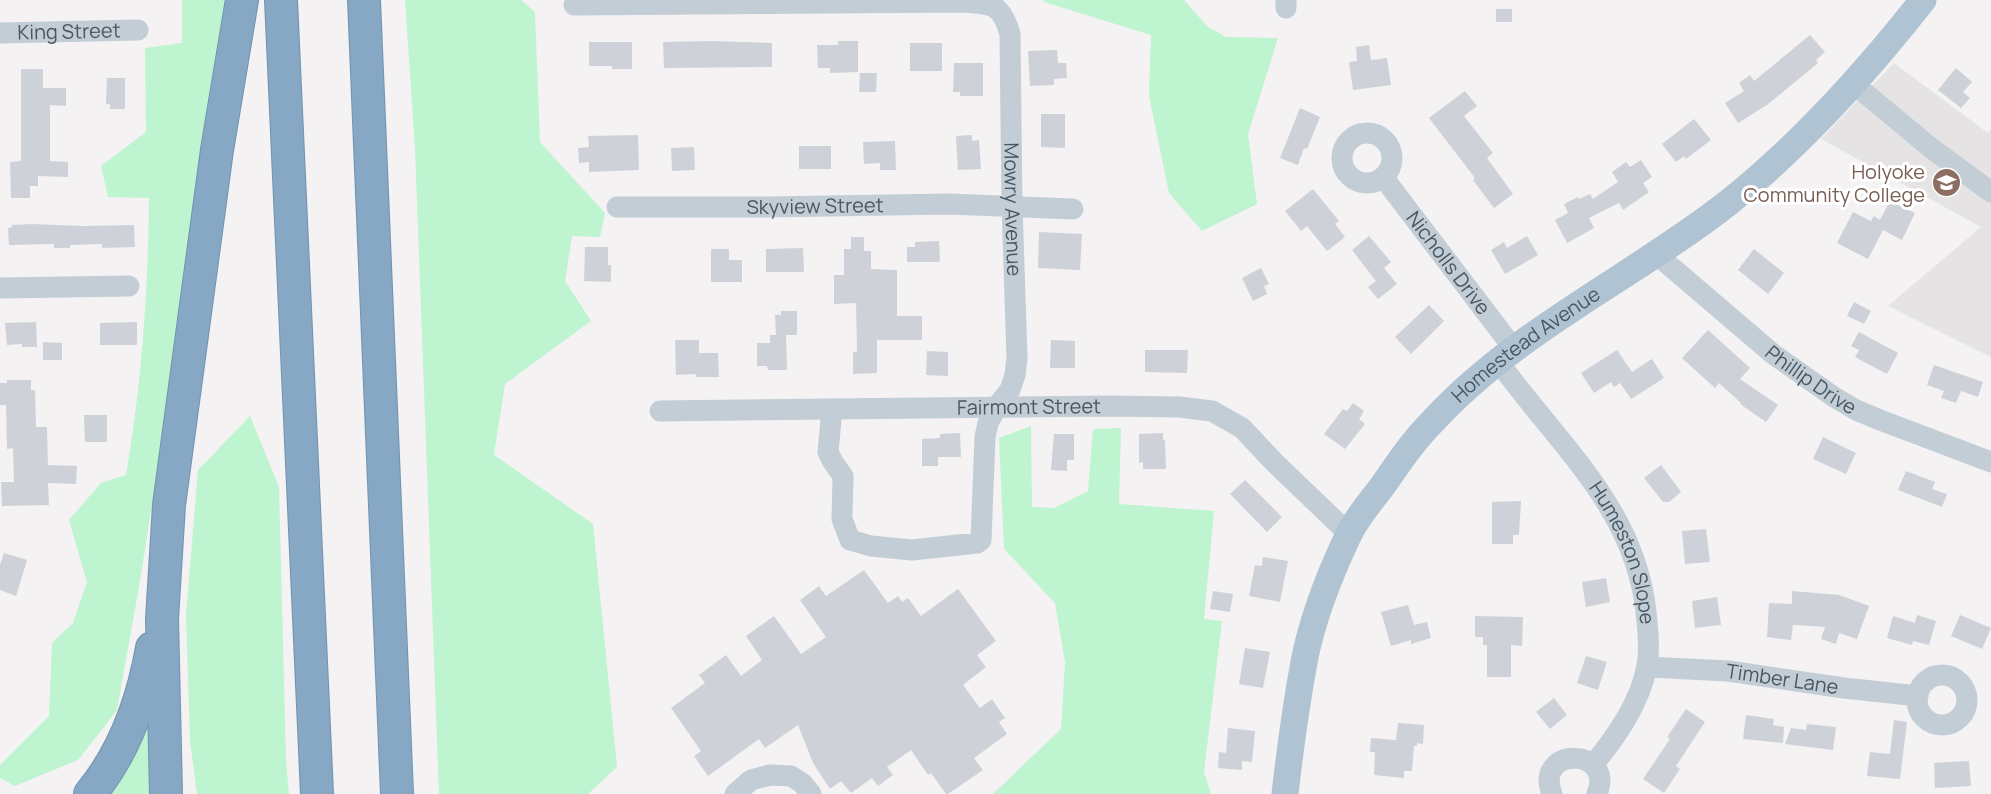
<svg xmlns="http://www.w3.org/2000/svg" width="1991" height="794" viewBox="0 0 1991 794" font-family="Manrope,sans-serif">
  <rect width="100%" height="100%" fill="#f4f2f2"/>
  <!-- education -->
  <polygon fill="#e5e3e4" points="1894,63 1988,133 1991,129 1991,357 1888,306 1981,227 1821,139"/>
  <!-- green -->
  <g fill="#bef4d0">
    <path d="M182,0H226L187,283L139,587L117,710L78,760L15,786L0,778V765L49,716L52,643L73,623L87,582L69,520L101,483L126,475C142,383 148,291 149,198L108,197L101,166L146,132L145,48L182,43Z"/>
    <polygon points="405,0 521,0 535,12 540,142 605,213 600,237 572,236 565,281 591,321 505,384 494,455 593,524 617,767 588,794 439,794 415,148"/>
    <polygon points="1044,0 1184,0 1208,27 1226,37 1278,38 1248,134 1257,204 1202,231 1169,193 1149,96 1151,35 1044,2"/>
    <polygon points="250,416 279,487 286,761 289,794 197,794 190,741 186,615 198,470"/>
    <polygon points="1031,426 1032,507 1054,508 1088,491 1093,429 1121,428 1119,504 1214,511 1204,619 1222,621 1204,772 1211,794 993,794 1061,729 1065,662 1055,603 1004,549 999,438"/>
    <polygon points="149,707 158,794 103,794"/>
  </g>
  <!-- building -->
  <g fill="#ced2d8">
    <rect x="1496" y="9" width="16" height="13"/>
    <polygon points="1810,35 1825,52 1816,60 1818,63 1767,105 1738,123 1725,103 1744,91 1739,83 1750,75 1754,81"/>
    <polygon points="714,41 772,43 772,67 664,68 663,42"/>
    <polygon points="838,41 858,41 858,72 830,73 830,68 818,68 817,45 838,45"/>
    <polygon points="589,42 632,42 632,69 612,69 612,66 589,66"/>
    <rect x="910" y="43" width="32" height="28"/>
    <polygon points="1369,45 1371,60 1387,58 1391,85 1353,90 1349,62 1357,61 1356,47"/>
    <polygon points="1057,50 1058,63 1066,63 1067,78 1054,79 1054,85 1030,86 1028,51"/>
    <polygon points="954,63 983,63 983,96 960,96 960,92 953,92"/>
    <polygon points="1956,68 1972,82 1963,92 1970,98 1961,108 1938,90"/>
    <polygon points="21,69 43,69 43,88 66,88 66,106 50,105 50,161 68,162 68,177 38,176 38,186 30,186 30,198 11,198 10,162 21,161"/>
    <polygon points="860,73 877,73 876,92 859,92"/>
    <polygon points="107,78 125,78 125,109 110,109 110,104 106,104"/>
    <polygon points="1465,91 1477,106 1464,116 1493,153 1487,158 1513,194 1494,208 1473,180 1475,178 1429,118"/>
    <polygon points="1300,108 1320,117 1307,149 1304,148 1298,165 1280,158"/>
    <polygon points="1041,114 1065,114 1065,148 1041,147"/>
    <polygon points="1694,119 1711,140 1686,159 1684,156 1676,162 1662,144"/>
    <polygon points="638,135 639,170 589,172 589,162 579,163 578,148 589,147 588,136"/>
    <polygon points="972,135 972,141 979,140 981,169 958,170 956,136"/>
    <polygon points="895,141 896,170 880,170 880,163 864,164 863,142"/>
    <rect x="799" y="146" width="32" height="23"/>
    <polygon points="694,147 695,170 672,171 671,148"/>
    <polygon points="1641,160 1652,177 1643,183 1649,192 1623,210 1619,203 1589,218 1594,228 1567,243 1555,220 1568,213 1564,204 1578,197 1579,199 1590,194 1593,199 1618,182 1612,172 1626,162 1630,167"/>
    <polygon points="1313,189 1339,221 1335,224 1345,237 1327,251 1307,226 1301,231 1285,211"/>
    <polygon points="1890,201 1915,213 1902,240 1883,230 1868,259 1837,243 1853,212 1871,221 1874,216 1880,220"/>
    <polygon points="32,224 82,226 134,225 135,247 102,248 102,244 70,245 70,248 54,248 54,244 9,245 8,228 12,227 12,225"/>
    <polygon points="1039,232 1082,234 1080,270 1038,268"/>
    <polygon points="1369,236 1391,262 1384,268 1397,284 1378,299 1368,287 1376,281 1352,250"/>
    <polygon points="1527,236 1538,255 1505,274 1491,250 1504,242 1507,248"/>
    <polygon points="851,237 864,237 864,251 871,251 871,269 897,270 897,316 922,316 922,340 877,340 877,373 853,374 853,352 857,352 856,303 834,304 834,275 844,275 844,249 851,249"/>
    <polygon points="939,241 940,262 907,262 907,247 915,247 915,242"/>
    <polygon points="585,247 608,247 608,265 611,265 611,282 584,281"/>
    <polygon points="803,248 804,272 766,272 766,249"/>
    <polygon points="711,249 729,249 729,260 742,260 742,282 711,282"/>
    <polygon points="1754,249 1784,273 1768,294 1738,270"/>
    <polygon points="1261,268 1269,284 1264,286 1267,294 1253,301 1242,278"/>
    <polygon points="1854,302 1871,311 1864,324 1847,316"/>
    <polygon points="1429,305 1444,321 1411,354 1395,337"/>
    <polygon points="781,311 797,311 797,335 786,335 787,370 768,370 767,366 757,366 757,343 770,343 770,335 776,335 775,315 781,315"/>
    <polygon points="36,322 37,347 22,347 22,344 7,345 5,323"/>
    <polygon points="137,322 137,345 100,345 100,323"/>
    <polygon points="1708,330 1750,368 1740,379 1778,405 1766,422 1740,404 1741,403 1719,383 1715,388 1682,358"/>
    <polygon points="1859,332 1898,353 1887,374 1855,357 1859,350 1851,346"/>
    <polygon points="675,340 699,340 699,353 718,353 719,377 696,377 696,374 676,375"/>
    <polygon points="1051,340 1075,341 1075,368 1050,368"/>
    <polygon points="43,342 62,343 62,360 43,360"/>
    <polygon points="1145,350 1188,350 1187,373 1145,372"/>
    <polygon points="1617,350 1632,372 1652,359 1664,378 1631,399 1620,383 1614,387 1611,382 1594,393 1581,373"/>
    <polygon points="927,351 948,352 948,376 926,375"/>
    <polygon points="1934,365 1983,382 1978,397 1961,391 1956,403 1941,398 1944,391 1927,385"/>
    <polygon points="7,380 31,380 31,390 35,390 36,427 47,427 48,465 77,466 76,484 48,483 49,505 2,506 1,482 14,482 13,448 7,449 6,405 0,405 0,383 7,383"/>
    <polygon points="1353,403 1364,411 1359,419 1365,424 1345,449 1324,434 1343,409 1347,411"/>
    <polygon points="84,415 107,415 107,442 85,442"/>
    <polygon points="960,433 961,457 938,457 938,466 922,466 922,439 940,438 940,434"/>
    <polygon points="1163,433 1163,440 1165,440 1166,469 1143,469 1143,462 1139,463 1139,434"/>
    <polygon points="1054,434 1074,434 1074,460 1067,460 1067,471 1051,470"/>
    <polygon points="1823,437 1856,453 1846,474 1813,459"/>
    <polygon points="1661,465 1681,492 1669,502 1663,502 1644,478"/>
    <polygon points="1906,471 1935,482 1932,489 1947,494 1942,507 1898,490"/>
    <polygon points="1245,480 1282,517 1267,532 1230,494"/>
    <polygon points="1521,501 1519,535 1513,535 1513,544 1492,544 1492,502"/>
    <polygon points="1706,529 1710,562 1685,564 1682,531"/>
    <polygon points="4,553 27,560 16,596 0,590 0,565"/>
    <polygon points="1263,557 1288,561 1280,602 1249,596 1255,565 1262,566"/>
    <polygon points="864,570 888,603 898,596 902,602 908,598 921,616 958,589 996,641 977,655 986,667 963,685 980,708 992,699 1005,718 999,722 1007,734 974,758 983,770 948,794 946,794 931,773 928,775 911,750 887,767 893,775 878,786 872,778 851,793 841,781 830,789 813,763 798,725 765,748 759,739 708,776 694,756 701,751 671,708 705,683 699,675 726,655 741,676 762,660 746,636 774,616 801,654 826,637 800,600 819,586 826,596"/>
    <polygon points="1606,578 1610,602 1586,607 1582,582"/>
    <polygon points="1213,591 1233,594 1230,612 1210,609"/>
    <polygon points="1792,591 1839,595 1869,606 1857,639 1839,633 1836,644 1821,639 1825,627 1793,625 1791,640 1767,637 1769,603 1792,604"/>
    <polygon points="1717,597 1721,625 1695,628 1692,601"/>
    <polygon points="1408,605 1414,625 1427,622 1431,638 1411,644 1411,640 1391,646 1381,612"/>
    <polygon points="1917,615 1936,621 1929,645 1913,641 1912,645 1887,638 1893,616 1915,623"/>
    <polygon points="1960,615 1991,628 1982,649 1951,636"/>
    <polygon points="1475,616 1523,617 1522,646 1511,645 1511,677 1487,677 1487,645 1483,645 1483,637 1475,637"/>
    <polygon points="1245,648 1270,652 1263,688 1239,684"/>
    <polygon points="1586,656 1607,662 1598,690 1577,683"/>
    <polygon points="1554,698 1567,715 1550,729 1536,712"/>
    <polygon points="1686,709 1705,722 1676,766 1680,769 1664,793 1643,779 1670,739 1667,737"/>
    <polygon points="1746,715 1774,719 1773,725 1784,727 1783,743 1743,739"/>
    <polygon points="1894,720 1907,722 1900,779 1867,776 1870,752 1890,754"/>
    <polygon points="1398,723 1424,725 1423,744 1417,743 1417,746 1414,746 1412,771 1404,771 1404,778 1374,775 1375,752 1370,752 1371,738 1396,740"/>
    <polygon points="1807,724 1836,727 1833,750 1785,744 1791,728 1806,730"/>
    <polygon points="1228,728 1255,731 1252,762 1242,761 1242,770 1218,768 1219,752 1226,753"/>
    <polygon points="1969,761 1971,786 1935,788 1934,763"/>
  </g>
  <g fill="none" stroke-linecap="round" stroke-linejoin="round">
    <defs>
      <g id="highway">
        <polyline points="281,0 317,794"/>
        <polyline points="364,0 397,794"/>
        <path d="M90,794C124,753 143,699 152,648"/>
        <polyline points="166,794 162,619 169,505 217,150 242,0"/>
      </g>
    </defs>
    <!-- highway casing -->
    <use href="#highway" stroke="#7193b1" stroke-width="34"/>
    <!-- minor -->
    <g stroke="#c2cdd5" stroke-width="21">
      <path id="s1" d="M574,5L964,2C993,5 1001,3 1010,34L1012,205L1017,358L1015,375L1010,390L997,406L988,423L985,437L981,540L977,543L912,550L871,546L850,540L842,519L843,476L833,462L828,452L832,409"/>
      <polyline points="1286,8 1286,0"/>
      <path id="s2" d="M0,33L138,30"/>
      <polyline points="1854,84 1931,148 1991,192"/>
      <circle cx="1367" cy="158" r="25"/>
      <path id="s3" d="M1383,177L1514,349"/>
      <path id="s4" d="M617,207H768L949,204L1073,209"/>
      <path id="s5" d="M1656,254L1773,354L1834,397L1856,410L1880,420L1991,462"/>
      <polyline points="0,288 129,286"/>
      <path id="s6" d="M1498,361C1556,442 1635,507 1646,612C1648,629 1650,649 1647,666C1640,703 1616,737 1593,765"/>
      <path id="s7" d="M660,411L1111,406L1179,407L1212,411L1242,428L1274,462L1349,534"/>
      <path id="s8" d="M1647,667L1728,671L1844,688L1918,696"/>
      <circle cx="1942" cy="700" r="25"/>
      <polyline points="735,794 751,780 770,775 791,776 802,783 811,794"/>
      <path d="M1552,794C1533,746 1616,747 1597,794"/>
    </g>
    <!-- major -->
    <path stroke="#b0c3d3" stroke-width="27" id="s9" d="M1285,794C1290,750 1296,706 1304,662C1312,620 1329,576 1348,536C1356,518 1372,500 1384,484C1399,462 1414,440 1433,421C1517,330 1632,278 1728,203C1802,144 1865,74 1923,0"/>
    <!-- highway -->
    <use href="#highway" stroke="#86a8c4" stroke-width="32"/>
  </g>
  <!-- icons -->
  <defs>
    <symbol id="university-disc" viewBox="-11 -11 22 22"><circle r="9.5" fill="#8d6e63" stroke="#fff"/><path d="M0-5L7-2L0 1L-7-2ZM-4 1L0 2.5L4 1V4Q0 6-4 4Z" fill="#fff"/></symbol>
  </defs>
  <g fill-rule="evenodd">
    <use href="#university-disc" x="1930" y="166" width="33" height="33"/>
  </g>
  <g text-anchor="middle" stroke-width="6" stroke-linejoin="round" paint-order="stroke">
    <!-- street labels -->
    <g font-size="20" fill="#485762" stroke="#fff">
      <text dy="7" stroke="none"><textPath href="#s2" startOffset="69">King Street</textPath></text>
      <text dy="7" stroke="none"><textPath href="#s4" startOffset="198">Skyview Street</textPath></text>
      <text dy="7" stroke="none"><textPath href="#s1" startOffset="628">Mowry Avenue</textPath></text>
      <text dy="7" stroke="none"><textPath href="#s3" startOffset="108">Nicholls Drive</textPath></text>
      <text dy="7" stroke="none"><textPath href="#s9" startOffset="531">Homestead Avenue</textPath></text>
      <text dy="7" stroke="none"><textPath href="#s5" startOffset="200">Phillip Drive</textPath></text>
      <text dy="7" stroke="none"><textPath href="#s7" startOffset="369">Fairmont Street</textPath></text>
      <text dy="7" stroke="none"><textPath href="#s6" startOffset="232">Humeston Slope</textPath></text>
      <text dy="7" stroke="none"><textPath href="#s8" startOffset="136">Timber Lane</textPath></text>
    </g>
    <!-- education labels -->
    <g font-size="20" fill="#785e54" stroke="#fff" text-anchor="end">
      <text x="1925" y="179">Holyoke<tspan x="1925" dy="23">Community College</tspan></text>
    </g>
  </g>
</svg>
